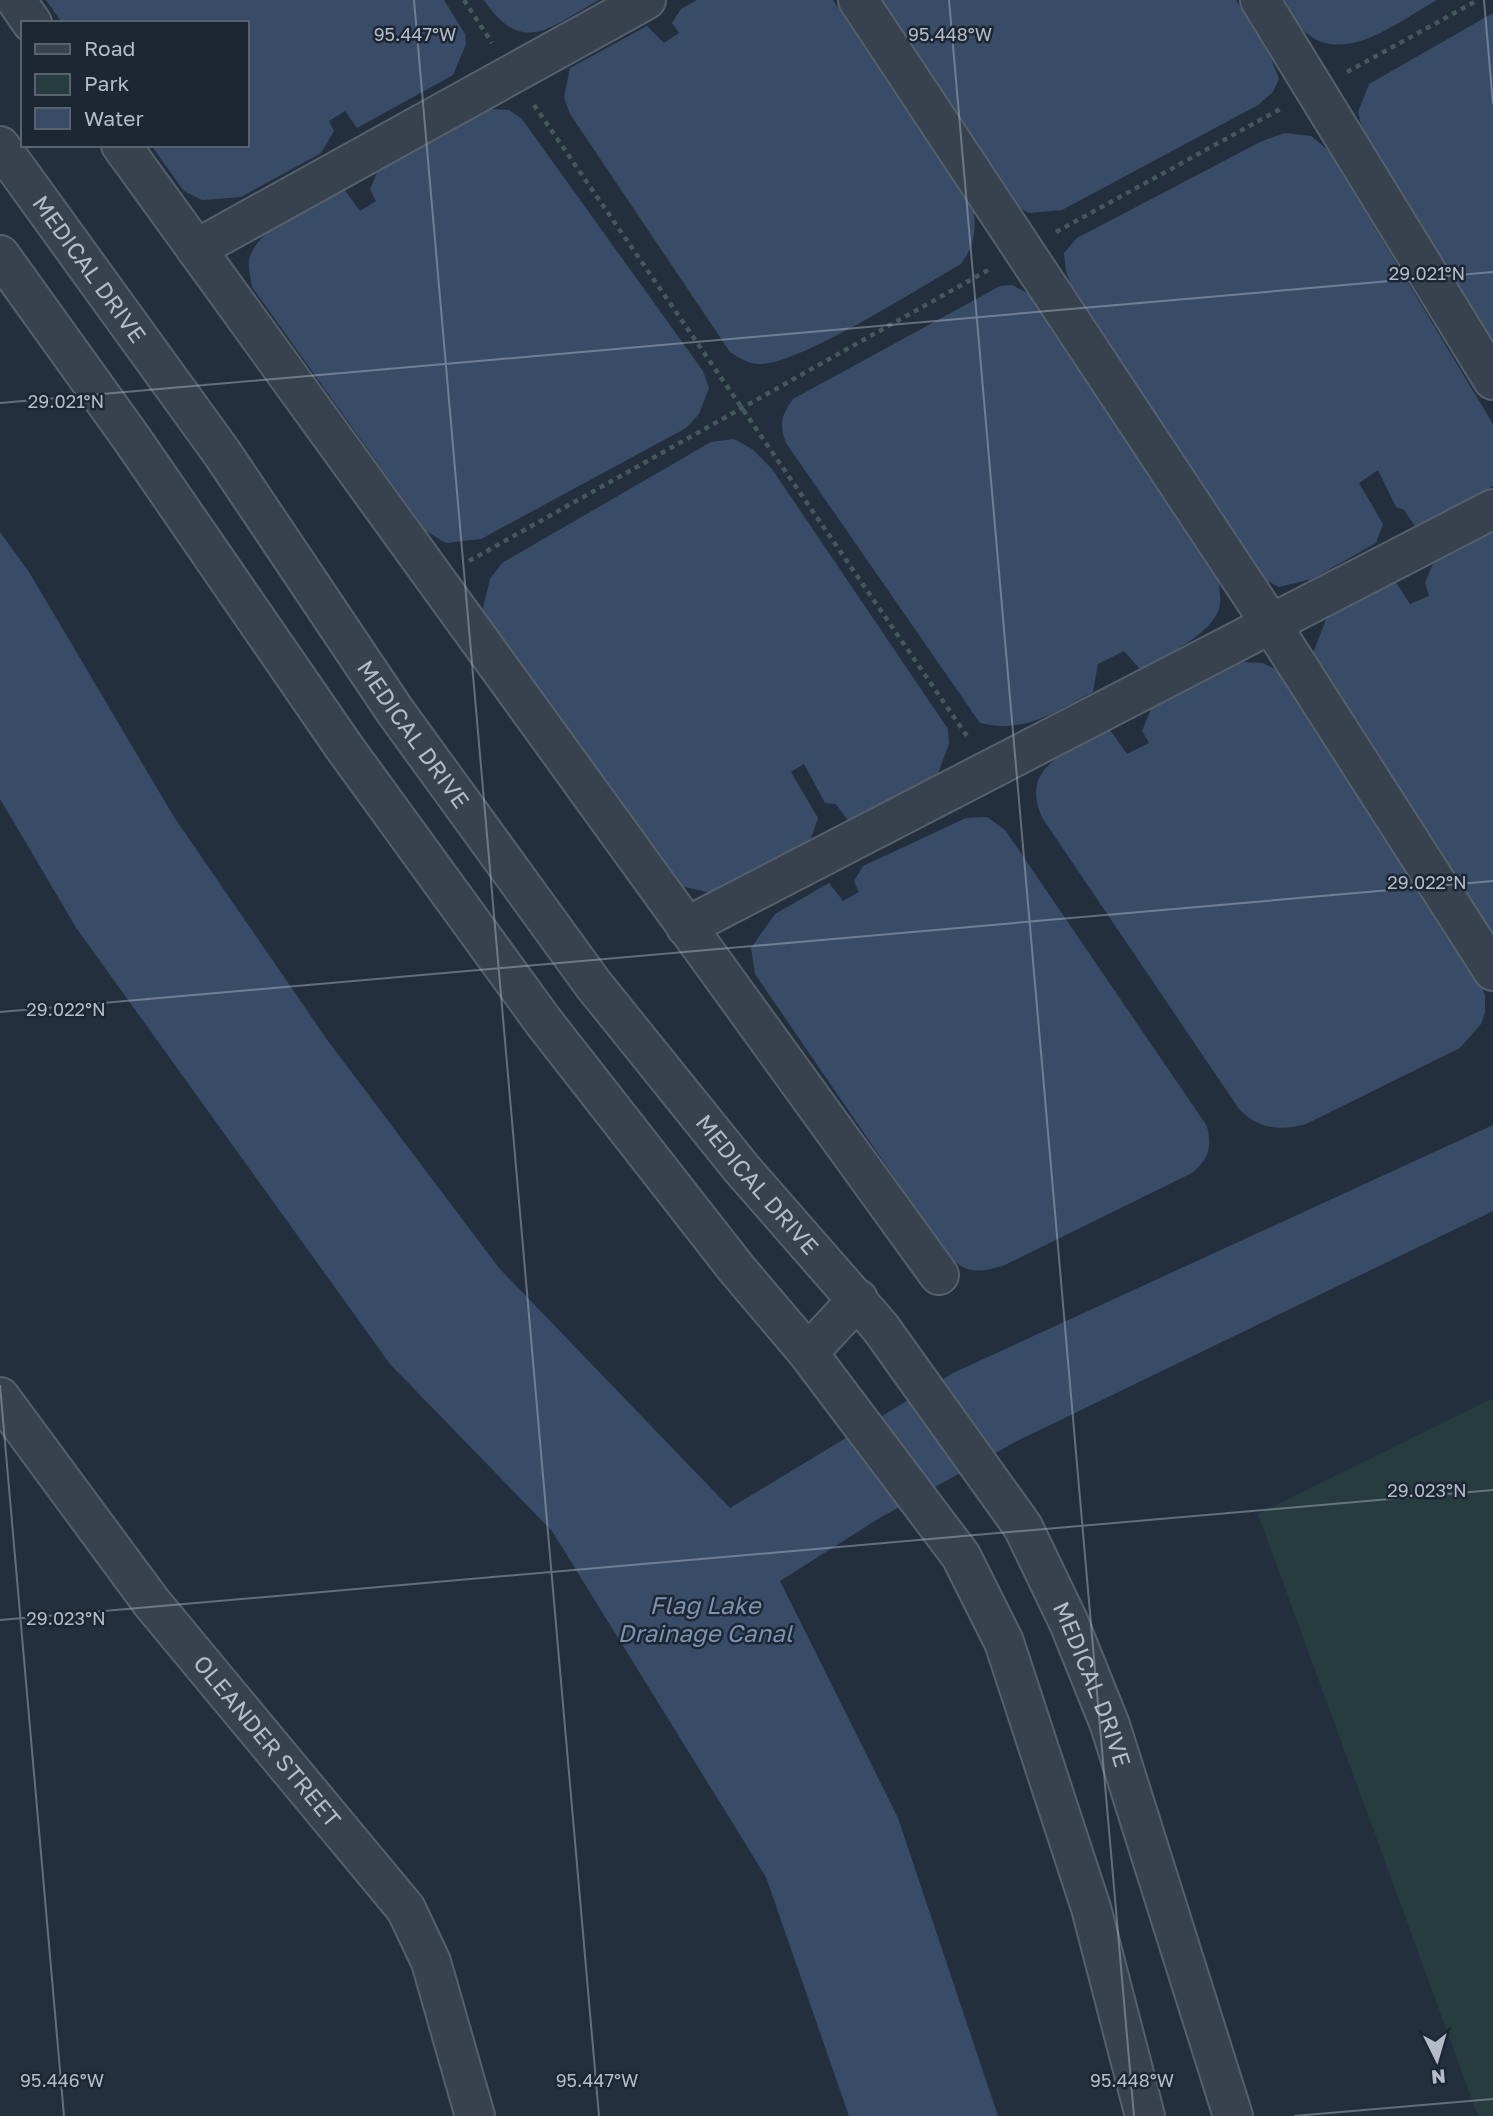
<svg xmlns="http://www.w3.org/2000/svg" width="1493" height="2116" viewBox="0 0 1493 2116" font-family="'Golos Text',sans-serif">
  <rect width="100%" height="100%" fill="#242f3e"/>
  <!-- green -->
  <polygon fill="#263c3f" points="1493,1398 1493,2116 1478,2116 1258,1514"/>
  <!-- water -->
  <g fill="#394c67">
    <polygon points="46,0 444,0 465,34 466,44 453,75 357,128 345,111 329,121 334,131 321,153 241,197 218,199 202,200 184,191 151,145 247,145 247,23 62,23"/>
    <path d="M484,0H599C551,26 523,58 484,0Z"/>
    <path d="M697,0H833L974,212C976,233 974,246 961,264C920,287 801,364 760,364C748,364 740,358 730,352L570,114L564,97L570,68L647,26L664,43L679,33L672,23L681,9Z"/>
    <polygon points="877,0 1236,0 1271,58 1279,79 1273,92 1258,105 1062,210 1029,213 1011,203"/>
    <path d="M1285,0H1437C1400,20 1345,67 1305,32C1297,24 1291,10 1285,0Z"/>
    <polygon points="1493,13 1493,341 1363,132 1358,112 1369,84"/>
    <path d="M492,109L509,110L522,119L703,371L709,388L699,414L686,428L481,539L446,543L426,531L252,287C251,279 248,268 249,260C256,227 316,204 344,189L360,211L376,201L370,189L381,164L475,113Z"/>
    <polygon points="1285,133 1311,136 1328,150 1493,424 1493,486 1417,529 1404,510 1396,507 1378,470 1359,483 1383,524 1376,543 1312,579 1279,587 1252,573 1074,293 1066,271 1064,253 1077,238 1262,141"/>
    <path d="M1012,285L1029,294L1219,582C1219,589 1221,598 1220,605C1215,634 1163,656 1140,669L1124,651L1098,664L1093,692C1053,712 1026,734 980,723L786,443C779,424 781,416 793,399L1000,286Z"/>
    <polygon points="734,439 752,449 772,469 948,729 949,744 937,776 849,822 836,804 825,803 804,764 791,772 818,818 808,847 711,893 681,886 668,873 482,612 490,579 502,563 711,442"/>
    <polygon points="0,532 29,572 174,817 328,1041 499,1268 730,1508 953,1373 1493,1125 1493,1211 1017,1441 878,1519 780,1581 898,1818 998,2116 849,2116 766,1877 552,1531 390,1364 77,929 0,799"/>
    <polygon points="1493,532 1493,949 1313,653 1327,617 1395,581 1410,604 1429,596 1425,583 1435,559"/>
    <path d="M1243,662L1263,663L1279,671L1477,976L1485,995V1013L1481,1024L1460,1048L1306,1124C1280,1131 1258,1129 1239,1109L1043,819C1017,765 1070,751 1110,730L1127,754L1149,743L1142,731L1153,704Z"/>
    <path d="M987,817L1005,830L1207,1126C1212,1148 1209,1158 1192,1173L1005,1265C977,1274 963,1274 944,1250L755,974L751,948L775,914L829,883L843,901L859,892L854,881L863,866L966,818Z"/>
  </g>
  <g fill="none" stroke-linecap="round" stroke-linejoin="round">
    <defs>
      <g id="minor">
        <polyline points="16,0 32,23"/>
        <polyline points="858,0 1271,624 1493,971"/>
        <polyline points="1260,0 1493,380"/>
        <polyline points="121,145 939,1275"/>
        <path id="s1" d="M0,146L222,453L395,711L593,984L742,1169L880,1327L1023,1527L1069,1623L1110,1725L1233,2116"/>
        <polyline points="196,249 646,0"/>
        <polyline points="0,255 132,439 344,747 543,1021 736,1268 808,1353 961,1556 1004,1642 1091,1908 1145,2116"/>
        <polyline points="686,927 1493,509"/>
        <polyline points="808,1353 858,1299"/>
        <path id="s2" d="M0,1397L152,1603L406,1909L431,1962L475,2116"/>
      </g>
    </defs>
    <!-- minor casing -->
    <use href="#minor" stroke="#565f6c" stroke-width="42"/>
    <!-- path -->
    <g stroke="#44595c" stroke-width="4.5" stroke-dasharray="5 5" stroke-linecap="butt">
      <polyline points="464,0 492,43"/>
      <polyline points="1347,72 1478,0"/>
      <polyline points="534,105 969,739"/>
      <polyline points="1056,232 1284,107"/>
      <polyline points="469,561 990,269"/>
    </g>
    <!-- minor -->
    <use href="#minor" stroke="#38414e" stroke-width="38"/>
  </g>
  <!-- ticks -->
  <path fill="none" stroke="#b4bcc9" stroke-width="2" stroke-opacity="0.45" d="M414,0L599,2116M949,0L1134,2116M1484,0L1493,104M0,403L1493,272M0,1012L1493,881M0,1385L64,2116M0,1620L1493,1490M1294,2116L1493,2099"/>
  <g text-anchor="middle" stroke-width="5" stroke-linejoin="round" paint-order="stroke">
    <!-- street labels -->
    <g font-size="23" fill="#b4bcc9" stroke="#1d2633">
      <text dy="8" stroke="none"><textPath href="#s1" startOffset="152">MEDICAL DRIVE</textPath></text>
      <text dy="8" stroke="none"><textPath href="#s1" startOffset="719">MEDICAL DRIVE</textPath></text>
      <text dy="8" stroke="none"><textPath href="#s1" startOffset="1286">MEDICAL DRIVE</textPath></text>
      <text dy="8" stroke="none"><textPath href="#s1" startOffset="1892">MEDICAL DRIVE</textPath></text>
      <text dy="8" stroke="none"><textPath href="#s2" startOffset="436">OLEANDER STREET</textPath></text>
    </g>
    <!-- water labels -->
    <g font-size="24" font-style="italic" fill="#7c92b1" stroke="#1d2633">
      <text x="705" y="1614">Flag Lake<tspan x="705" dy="28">Drainage Canal</tspan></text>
    </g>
  </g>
  <g font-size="18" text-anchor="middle" fill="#b4bcc9" stroke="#1d2633" stroke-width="5" stroke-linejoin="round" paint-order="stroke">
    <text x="415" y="41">95.447°W</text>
    <text x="950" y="41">95.448°W</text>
    <text x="1427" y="280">29.021°N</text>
    <text x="66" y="408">29.021°N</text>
    <text x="1427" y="889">29.022°N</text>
    <text x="66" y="1016">29.022°N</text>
    <text x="1427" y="1497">29.023°N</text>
    <text x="66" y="1625">29.023°N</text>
    <text x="62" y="2087">95.446°W</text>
    <text x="597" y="2087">95.447°W</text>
    <text x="1132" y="2087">95.448°W</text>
  </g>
  <!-- legend -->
  <rect x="21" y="21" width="228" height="126" fill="#1d2633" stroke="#59626f" stroke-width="2"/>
  <rect x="35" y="44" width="35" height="10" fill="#38414e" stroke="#59626f" stroke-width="2"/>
  <text x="84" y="56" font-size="21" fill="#b4bcc9">Road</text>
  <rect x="35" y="74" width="35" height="21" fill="#263c3f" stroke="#59626f" stroke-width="2"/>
  <text x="84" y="91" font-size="21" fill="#b4bcc9">Park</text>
  <rect x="35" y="108" width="35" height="21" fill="#394c67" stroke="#59626f" stroke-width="2"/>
  <text x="84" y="126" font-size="21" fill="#b4bcc9">Water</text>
  <!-- north arrow -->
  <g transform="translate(1437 2060) rotate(175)" stroke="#1d2633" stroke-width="5" paint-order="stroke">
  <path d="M0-5L12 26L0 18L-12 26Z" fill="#b4bcc9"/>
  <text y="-10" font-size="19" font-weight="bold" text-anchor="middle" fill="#b4bcc9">N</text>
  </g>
</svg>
